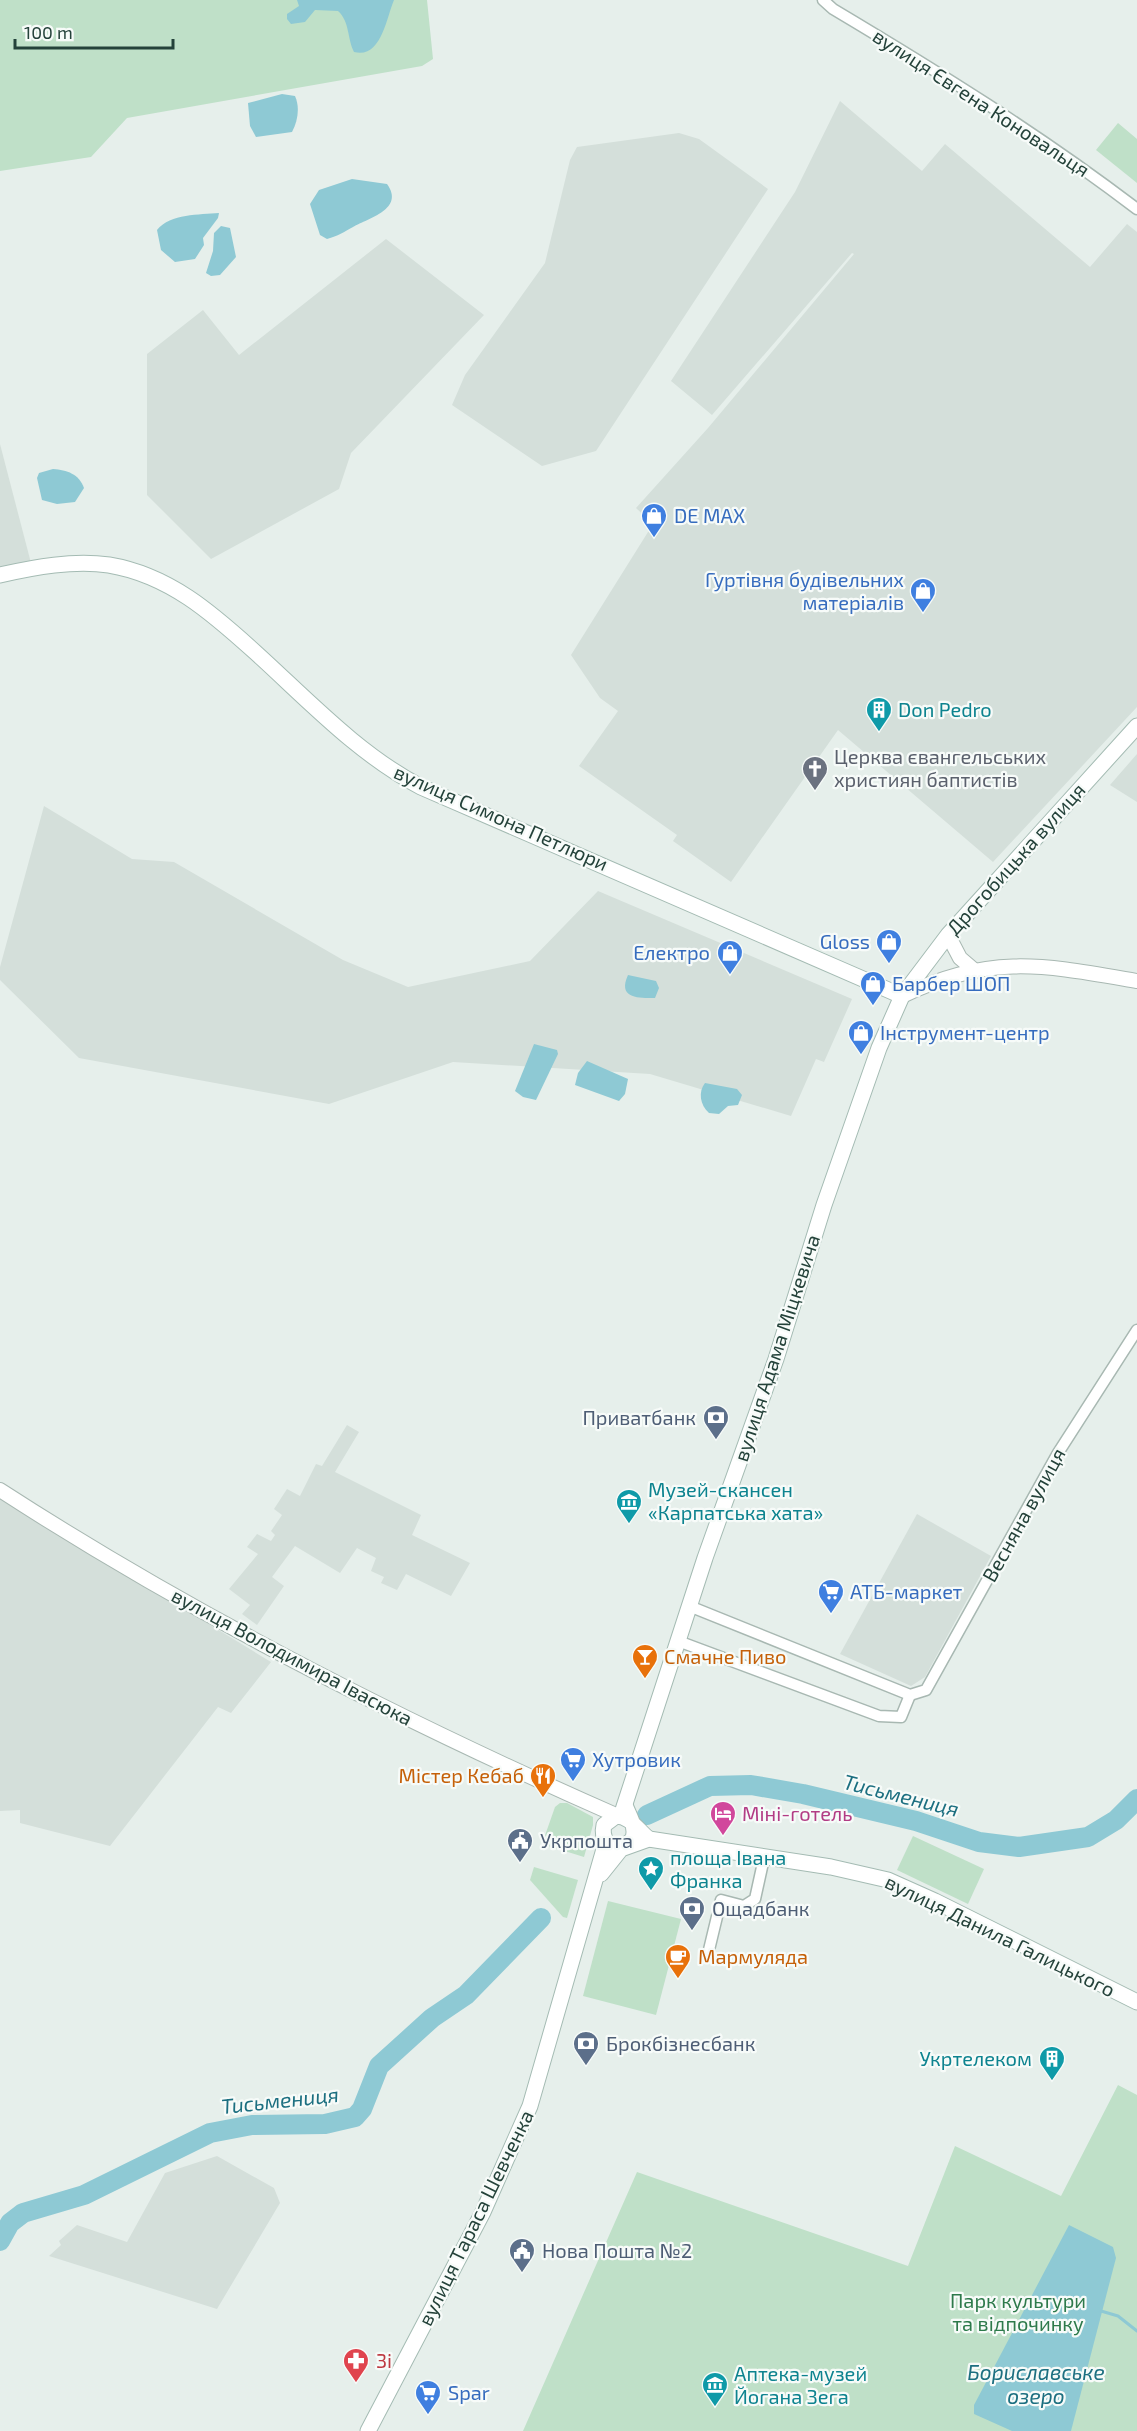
<svg xmlns="http://www.w3.org/2000/svg" width="1137" height="2431" viewBox="0 0 1137 2431" font-family="'Exo 2',sans-serif">
  <rect width="100%" height="100%" fill="#e6efeb"/>
  <!-- built -->
  <g fill="#d4dfda">
    <polygon points="840,101 922,171 945,144 1090,267 1127,224 1137,232 1137,707 993,862 838,730 731,882 673,841 677,835 579,766 618,711 600,698 571,655 653,524 636,508 708,428 854,254 852,253 712,415 671,381 795,192"/>
    <polygon points="679,133 699,139 768,189 596,451 542,466 452,405 465,375 545,263 570,160 577,147"/>
    <polygon points="386,239 484,315 351,453 339,489 211,559 147,495 147,354 203,310 239,355"/>
    <polygon points="0,444 31,563 0,571"/>
    <polygon points="1137,754 1137,802 1110,785"/>
    <polygon points="44,806 132,859 174,862 343,960 408,987 530,961 598,891 852,999 824,1062 816,1059 791,1116 650,1074 453,1062 329,1104 79,1058 0,980 0,967"/>
    <polygon points="347,1425 359,1432 335,1472 421,1515 412,1535 470,1563 451,1596 406,1574 397,1590 381,1583 384,1577 371,1571 376,1558 357,1548 340,1573 295,1546 272,1577 284,1586 257,1625 242,1614 250,1605 229,1589 258,1554 247,1547 257,1534 271,1541 275,1535 271,1531 282,1515 274,1509 287,1489 300,1496 316,1464 322,1466"/>
    <polygon points="0,1497 271,1662 231,1713 218,1707 110,1846 20,1823 20,1810 0,1811"/>
    <polygon points="917,1514 991,1556 925,1677 911,1686 840,1654"/>
    <polygon points="217,2156 274,2188 280,2203 217,2309 49,2256 61,2245 59,2241 77,2225 127,2242 165,2173"/>
  </g>
  <!-- green -->
  <g fill="#bfe0c8">
    <polygon points="0,0 427,0 433,59 422,66 127,118 91,157 0,171"/>
    <polygon points="1118,123 1137,139 1137,183 1096,150"/>
    <polygon points="560,1803 567,1803 593,1817 593,1825 584,1857 542,1844 555,1807"/>
    <polygon points="913,1836 984,1869 968,1904 897,1870"/>
    <polygon points="534,1867 578,1880 567,1918 563,1917 530,1880"/>
    <polygon points="608,1901 681,1919 656,2015 583,1996"/>
    <polygon points="1118,2085 1137,2095 1137,2431 523,2431 637,2172 908,2266 955,2146 1061,2196"/>
  </g>
  <!-- water -->
  <g fill="#8ec9d4">
    <path d="M297,0H394C386,19 381,59 354,52C347,38 350,22 338,11L315,10L305,22L291,24L287,19V14L299,6Z"/>
    <path d="M282,94L295,96C300,107 298,121 292,132L256,137L250,126L248,103Z"/>
    <path d="M352,179L387,184C405,209 369,218 353,227C344,232 338,236 327,239L320,235L310,204L319,190Z"/>
    <path d="M219,213L218,218L203,238L204,245L195,259L175,262L161,250L157,230C171,213 199,215 219,213Z"/>
    <polygon points="221,226 230,228 236,257 220,275 211,276 206,273 213,251 214,233"/>
    <path d="M53,469C67,470 79,474 84,488L75,502L57,504L42,500L37,478L39,473Z"/>
    <path d="M628,975L656,981L659,988L655,998C639,998 617,999 628,975Z"/>
    <polygon points="534,1044 557,1050 558,1054 536,1100 523,1097 515,1091"/>
    <polygon points="587,1061 628,1079 625,1094 619,1101 575,1085 578,1073"/>
    <path d="M705,1083L737,1089L742,1095L738,1105L728,1106L719,1114L709,1113C700,1105 698,1092 705,1083Z"/>
    <polygon points="1069,2225 1113,2247 1116,2258 1071,2431 1012,2431 974,2414 974,2405"/>
  </g>
  <g fill="none" stroke-linecap="round" stroke-linejoin="round">
    <!-- stream -->
    <polyline stroke="#8ec9d4" stroke-width="3" points="1101,2311 1118,2316 1137,2331"/>
    <!-- river -->
    <g stroke="#8ec9d4" stroke-width="20">
      <polyline points="647,1815 710,1786 751,1785 803,1794 916,1821 979,1842 1019,1847 1088,1837 1116,1820 1137,1799"/>
      <polyline points="0,2241 10,2223 23,2213 84,2195 210,2133 252,2125 325,2124 355,2117 362,2109 379,2066 432,2018 466,1995 541,1918"/>
    </g>
    <defs>
      <g id="minor">
        <path d="M823,0L833,9C937,71 1040,135 1137,209"/>
        <polyline points="689,1606 910,1695 926,1690 1058,1453 1137,1330"/>
        <polyline points="678,1641 879,1716 901,1717 910,1695"/>
        <polyline points="708,1954 721,1900 744,1906 755,1899 764,1858"/>
      </g>
      <g id="tertiary">
        <polyline points="948,935 960,958 974,970"/>
        <path d="M902,996C991,953 1044,965 1137,981"/>
        <path d="M0,1490C196,1617 404,1722 618,1816"/>
      </g>
      <g id="secondary">
        <path d="M0,575C35,567 73,560 109,565C169,575 212,613 255,652C308,700 358,754 421,787L902,996"/>
        <path d="M625,1805C629,1816 637,1827 633,1839L622,1848C608,1848 601,1838 604,1825L616,1816C631,1816 638,1831 649,1839"/>
        <polyline points="621,1816 705,1558 776,1359 824,1205 879,1048 902,996 948,935 1137,726"/>
        <polyline points="601,1874 621,1849 649,1839 831,1867 888,1880 935,1901 1137,2002"/>
        <polyline points="368,2431 483,2212 530,2106 606,1842"/>
      </g>
    </defs>
    <!-- minor casing -->
    <use href="#minor" stroke="#a8b8b2" stroke-width="13"/>
    <!-- tertiary casing -->
    <use href="#tertiary" stroke="#a8b8b2" stroke-width="16"/>
    <!-- secondary casing -->
    <use href="#secondary" stroke="#a4bbb3" stroke-width="17"/>
    <!-- minor -->
    <use href="#minor" stroke="#fff" stroke-width="10"/>
    <!-- tertiary -->
    <use href="#tertiary" stroke="#fff" stroke-width="14"/>
    <!-- secondary -->
    <use href="#secondary" stroke="#fff" stroke-width="15"/>
  </g>
  <!-- icons -->
  <defs>
    <symbol id="shop-pin" viewBox="-11 -11 22 30"><path d="M0 17L-7.5 6A9.5 9.5 0 1 1 7.5 6Z" fill="#3f7fe0" stroke="#f7fbf9"/><path d="M-5-2.5h2.3a2.7 3.5 0 0 1 5.4 0H5L5.5 6h-11ZM-1.5-2.5h3a1.5 2.3 0 0 0-3 0Z" fill="#fff"/></symbol>
    <symbol id="building-pin" viewBox="-11 -11 22 30"><path d="M0 17L-7.5 6A9.5 9.5 0 1 1 7.5 6Z" fill="#0f9aa8" stroke="#f7fbf9"/><path d="M-4-6H4V6H1V3H-1V6H-4ZM-2.5-4.3h1.7v1.8h-1.7ZM.8-4.3h1.7v1.8H.8ZM-2.5-1h1.7V.8h-1.7ZM.8-1h1.7V.8H.8Z" fill="#fff"/></symbol>
    <symbol id="church-pin" viewBox="-11 -11 22 30"><path d="M0 17L-7.5 6A9.5 9.5 0 1 1 7.5 6Z" fill="#6b7280" stroke="#f7fbf9"/><path d="M-1.2-6h2.4v3.5h3.3v2.4h-3.3V6h-2.4V-.1h-3.3v-2.4h3.3Z" fill="#fff"/></symbol>
    <symbol id="bank-pin" viewBox="-11 -11 22 30"><path d="M0 17L-7.5 6A9.5 9.5 0 1 1 7.5 6Z" fill="#5c6f8a" stroke="#f7fbf9"/><path d="M-6-4H6V4H-6ZM0-2.3a2.3 2.3 0 1 0 0 4.6a2.3 2.3 0 1 0 0-4.6Z" fill="#fff"/></symbol>
    <symbol id="museum-pin" viewBox="-11 -11 22 30"><path d="M0 17L-7.5 6A9.5 9.5 0 1 1 7.5 6Z" fill="#0f9aa8" stroke="#f7fbf9"/><path d="M0-6L6-3V-2H-6V-3ZM-5-1h2V3h-2ZM-1-1h2V3h-2ZM3-1h2V3H3ZM-6 4H6V6H-6Z" fill="#fff"/></symbol>
    <symbol id="supermarket-pin" viewBox="-11 -11 22 30"><path d="M0 17L-7.5 6A9.5 9.5 0 1 1 7.5 6Z" fill="#3f7fe0" stroke="#f7fbf9"/><path d="M-6-5.5h2.5l.6 2H6L4.5 2H-2.5L-4.4-4H-6ZM-1.5 3.2a1.3 1.3 0 1 0 .1 0ZM3 3.2a1.3 1.3 0 1 0 .1 0Z" fill="#fff"/></symbol>
    <symbol id="bar-pin" viewBox="-11 -11 22 30"><path d="M0 17L-7.5 6A9.5 9.5 0 1 1 7.5 6Z" fill="#e8710a" stroke="#f7fbf9"/><path d="M-6-5H6L.8 .8V4.5H3.5V6h-7V4.5H-.8V.8Z" fill="#fff"/></symbol>
    <symbol id="restaurant-pin" viewBox="-11 -11 22 30"><path d="M0 17L-7.5 6A9.5 9.5 0 1 1 7.5 6Z" fill="#e8710a" stroke="#f7fbf9"/><path d="M-5-6h1v4h1v-4h1v4h1v-4h1v5L-1.5 .5V6h-2V.5L-5-1ZM5-6V6H3V1.5H1.5Q1.5-4 5-6Z" fill="#fff"/></symbol>
    <symbol id="hotel-pin" viewBox="-11 -11 22 30"><path d="M0 17L-7.5 6A9.5 9.5 0 1 1 7.5 6Z" fill="#d1479c" stroke="#f7fbf9"/><path d="M-6-4.5h1.5V1H6V5H4.5V3h-9V5H-6ZM-4 0a1.8 1.8 0 1 1 3.6 0ZM.5 0V-2.5h3Q6-2.5 6 0Z" fill="#fff"/></symbol>
    <symbol id="civic-pin" viewBox="-11 -11 22 30"><path d="M0 17L-7.5 6A9.5 9.5 0 1 1 7.5 6Z" fill="#5c6f8a" stroke="#f7fbf9"/><path d="M-.6-6.5H3V-4.5H.6V-3L4-1V1h2V6H-6V1h2V-1L-.6-3ZM-1.2 2.5V6h2.4V2.5Z" fill="#fff"/></symbol>
    <symbol id="sight-pin" viewBox="-11 -11 22 30"><path d="M0 17L-7.5 6A9.5 9.5 0 1 1 7.5 6Z" fill="#0f9aa8" stroke="#f7fbf9"/><path d="M0-6L1.8-2.2L6-1.7L2.9 1.2L3.7 5.4L0 3.3L-3.7 5.4L-2.9 1.2L-6-1.7L-1.8-2.2Z" fill="#fff"/></symbol>
    <symbol id="cafe-pin" viewBox="-11 -11 22 30"><path d="M0 17L-7.5 6A9.5 9.5 0 1 1 7.5 6Z" fill="#e8710a" stroke="#f7fbf9"/><path d="M-5.5-4.5H6V0H3Q3 3.5 0 3.5H-2.5Q-5.5 3.5-5.5 0ZM3-3.2v2h1.7v-2ZM-6 4.5H4V6H-6Z" fill="#fff"/></symbol>
    <symbol id="pharmacy-pin" viewBox="-11 -11 22 30"><path d="M0 17L-7.5 6A9.5 9.5 0 1 1 7.5 6Z" fill="#e0444e" stroke="#f7fbf9"/><path d="M-2-6h4v4h4v4h-4v4h-4v-4h-4v-4h4Z" fill="#fff"/></symbol>
  </defs>
  <g fill-rule="evenodd">
    <use href="#shop-pin" x="639" y="501" width="30" height="40"/>
    <use href="#shop-pin" x="908" y="576" width="30" height="40"/>
    <use href="#building-pin" x="864" y="695" width="30" height="40"/>
    <use href="#church-pin" x="800" y="754" width="30" height="40"/>
    <use href="#shop-pin" x="874" y="927" width="30" height="40"/>
    <use href="#shop-pin" x="715" y="938" width="30" height="40"/>
    <use href="#shop-pin" x="858" y="969" width="30" height="40"/>
    <use href="#shop-pin" x="846" y="1018" width="30" height="40"/>
    <use href="#bank-pin" x="701" y="1403" width="30" height="40"/>
    <use href="#museum-pin" x="614" y="1487" width="30" height="40"/>
    <use href="#supermarket-pin" x="816" y="1577" width="30" height="40"/>
    <use href="#bar-pin" x="630" y="1642" width="30" height="40"/>
    <use href="#supermarket-pin" x="558" y="1745" width="30" height="40"/>
    <use href="#restaurant-pin" x="528" y="1761" width="30" height="40"/>
    <use href="#hotel-pin" x="708" y="1799" width="30" height="40"/>
    <use href="#civic-pin" x="505" y="1826" width="30" height="40"/>
    <use href="#sight-pin" x="636" y="1854" width="30" height="40"/>
    <use href="#bank-pin" x="677" y="1894" width="30" height="40"/>
    <use href="#cafe-pin" x="663" y="1942" width="30" height="40"/>
    <use href="#bank-pin" x="571" y="2029" width="30" height="40"/>
    <use href="#building-pin" x="1037" y="2044" width="30" height="40"/>
    <use href="#civic-pin" x="507" y="2236" width="30" height="40"/>
    <use href="#pharmacy-pin" x="341" y="2346" width="30" height="40"/>
    <use href="#museum-pin" x="700" y="2370" width="30" height="40"/>
    <use href="#supermarket-pin" x="413" y="2378" width="30" height="40"/>
  </g>
  <g text-anchor="middle" stroke-width="4.5" stroke-linejoin="round" paint-order="stroke">
    <!-- street labels -->
    <g font-size="20" fill="#24423a" stroke="#f7fbf9">
      <text transform="translate(981 103) rotate(33)" y="7">вулиця Євгена Коновальця</text>
      <text transform="translate(501 818) rotate(24)" y="7">вулиця Симона Петлюри</text>
      <text transform="translate(1016 859) rotate(-48)" y="7">Дрогобицька вулиця</text>
      <text transform="translate(777 1348) rotate(-72)" y="7">вулиця Адама Міцкевича</text>
      <text transform="translate(1024 1515) rotate(-61)" y="7">Весняна вулиця</text>
      <text transform="translate(292 1657) rotate(28)" y="7">вулиця Володимира Івасюка</text>
      <text transform="translate(1000 1936) rotate(26)" y="7">вулиця Данила Галицького</text>
      <text transform="translate(476 2218) rotate(-64)" y="7">вулиця Тараса Шевченка</text>
    </g>
    <!-- shop labels -->
    <g font-size="20" fill="#366cbe" stroke="#f7fbf9" text-anchor="start">
      <text x="674" y="523">DE MAX</text>
      <text x="904" y="587" text-anchor="end">Гуртівня будівельних<tspan x="904" dy="23">матеріалів</tspan></text>
      <text x="870" y="949" text-anchor="end">Gloss</text>
      <text x="710" y="960" text-anchor="end">Електро</text>
      <text x="892" y="991">Барбер ШОП</text>
      <text x="880" y="1040">Інструмент-центр</text>
      <text x="850" y="1599">АТБ-маркет</text>
      <text x="592" y="1767">Хутровик</text>
      <text x="448" y="2400">Spar</text>
    </g>
    <!-- culture labels -->
    <g font-size="20" fill="#0d838f" stroke="#f7fbf9" text-anchor="start">
      <text x="898" y="717">Don Pedro</text>
      <text x="648" y="1497">Музей-скансен<tspan x="648" dy="23">«Карпатська хата»</tspan></text>
      <text x="670" y="1865">площа Івана<tspan x="670" dy="23">Франка</tspan></text>
      <text x="1032" y="2066" text-anchor="end">Укртелеком</text>
      <text x="734" y="2381">Аптека-музей<tspan x="734" dy="23">Йогана Зега</tspan></text>
    </g>
    <!-- worship labels -->
    <g font-size="20" fill="#5b616d" stroke="#f7fbf9" text-anchor="start">
      <text x="834" y="764">Церква євангельських<tspan x="834" dy="23">християн баптистів</tspan></text>
    </g>
    <!-- service labels -->
    <g font-size="20" fill="#4e5e75" stroke="#f7fbf9" text-anchor="start">
      <text x="696" y="1425" text-anchor="end">Приватбанк</text>
      <text x="540" y="1848">Укрпошта</text>
      <text x="712" y="1916">Ощадбанк</text>
      <text x="606" y="2051">Брокбізнесбанк</text>
      <text x="542" y="2258">Нова Пошта №2</text>
    </g>
    <!-- food labels -->
    <g font-size="20" fill="#c56008" stroke="#f7fbf9" text-anchor="start">
      <text x="664" y="1664">Смачне Пиво</text>
      <text x="524" y="1783" text-anchor="end">Містер Кебаб</text>
      <text x="698" y="1964">Мармуляда</text>
    </g>
    <!-- hotel labels -->
    <g font-size="20" fill="#b23c85" stroke="#f7fbf9" text-anchor="start">
      <text x="742" y="1821">Міні-готель</text>
    </g>
    <!-- park labels -->
    <g font-size="20" fill="#2d7a4b" stroke="#f7fbf9">
      <text x="1018" y="2308">Парк культури<tspan x="1018" dy="23">та відпочинку</tspan></text>
    </g>
    <!-- health labels -->
    <g font-size="20" fill="#be3a42" stroke="#f7fbf9" text-anchor="start">
      <text x="376" y="2368">3і</text>
    </g>
    <!-- water labels -->
    <g font-size="21" font-style="italic" fill="#1c6f80" stroke="#f7fbf9">
      <text transform="translate(901 1796) rotate(14)" y="7">Тисьмениця</text>
      <text transform="translate(280 2101) rotate(-6)" y="7">Тисьмениця</text>
      <text x="1036" y="2380">Бориславське<tspan x="1036" dy="24">озеро</tspan></text>
    </g>
  </g>
  <!-- scale -->
  <path d="M15 39v9h158v-9" fill="none" stroke="#24423a" stroke-width="3"/>
  <text x="24" y="39" font-size="18" fill="#24423a" stroke="#f7fbf9" stroke-width="4.5" paint-order="stroke">100 m</text>
</svg>
